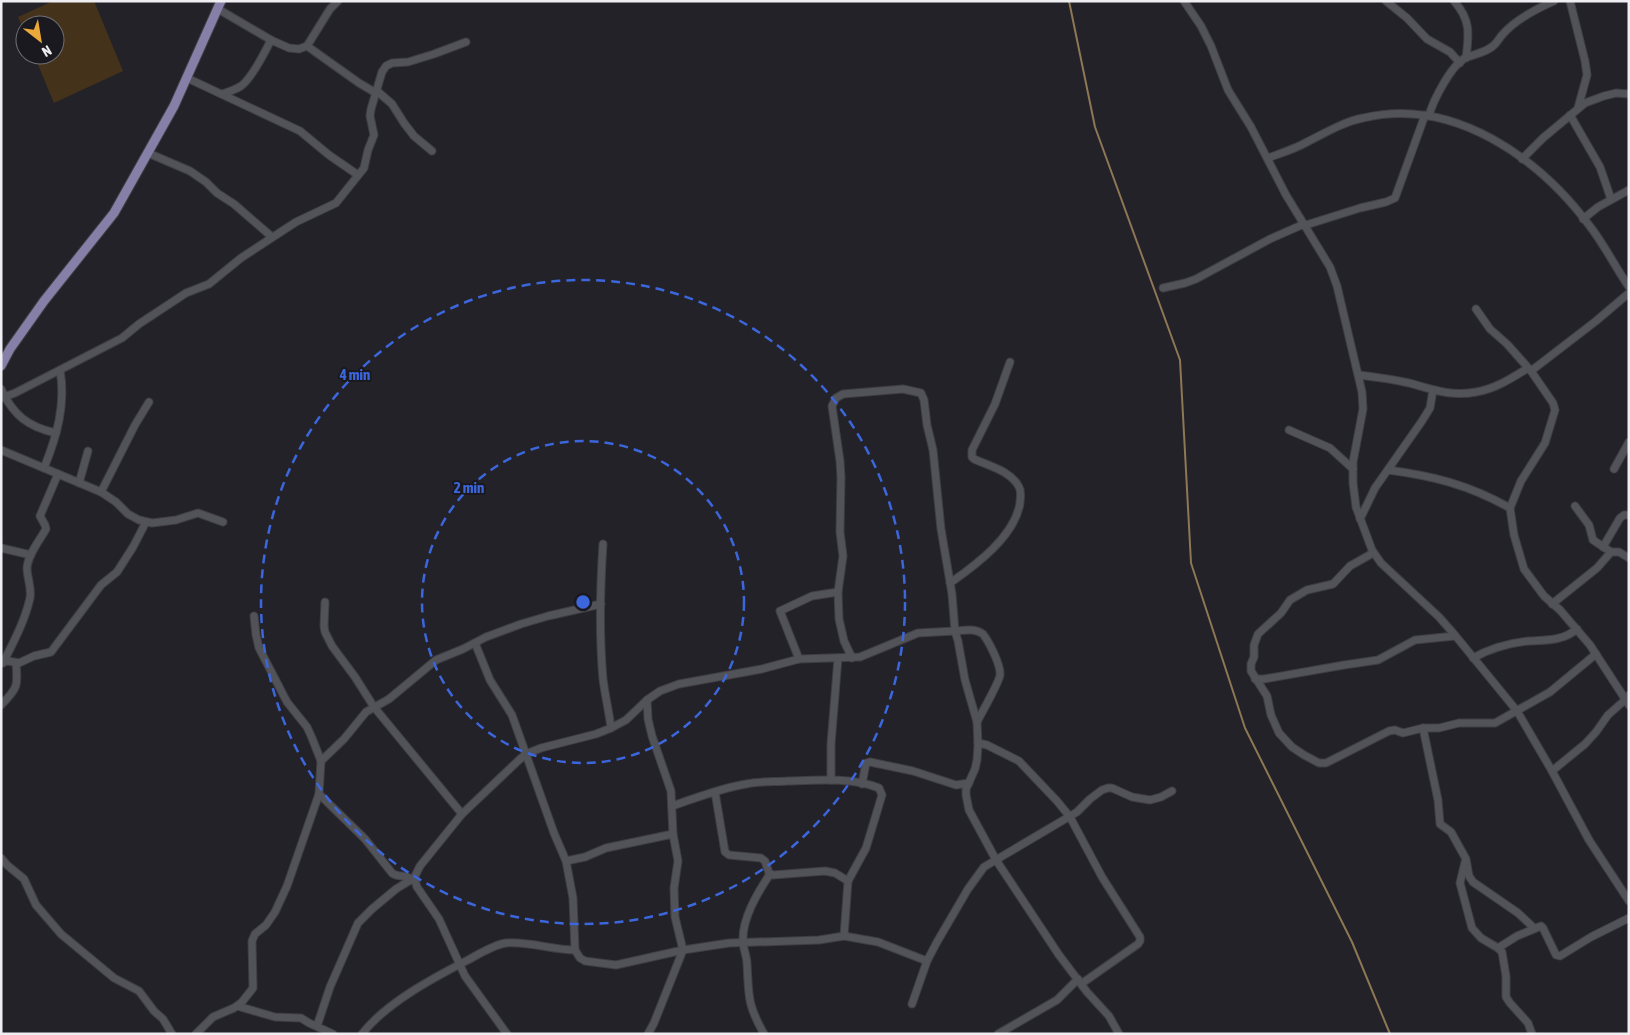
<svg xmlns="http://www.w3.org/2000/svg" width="1630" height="1035" viewBox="0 0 1630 1035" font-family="'Asap Condensed',sans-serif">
  <rect width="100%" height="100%" fill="#232228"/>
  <!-- pitch -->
  <polygon fill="#44331a" points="53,1 94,1 123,71 54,103 34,55 55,55 55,25 25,25 25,34 18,17"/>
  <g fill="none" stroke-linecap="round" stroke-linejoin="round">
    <!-- stream -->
    <polyline stroke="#8d7755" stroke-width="2" points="1069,1 1095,127 1180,360 1191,563 1245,728 1352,942 1390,1034"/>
    <defs>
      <g id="minor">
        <polyline points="1184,1 1201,26 1211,46 1228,90 1251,127 1286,195 1330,267 1337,286 1362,392 1363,409 1353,462 1353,483 1356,507 1372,550 1381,563 1439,617 1454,634 1517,711 1552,771 1589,840 1629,901"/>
        <polyline points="1386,1 1407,18 1427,39 1450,52 1460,63"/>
        <path d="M1454,1C1471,20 1469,34 1466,58"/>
        <polyline points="1570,1 1585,61 1587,75 1578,108"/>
        <polyline points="218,9 271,40 289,48 299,49 307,46 330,9 338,1"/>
        <polyline points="307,46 359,83 376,93"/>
        <polyline points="187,78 300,131 329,155 358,175"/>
        <polyline points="377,91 392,104 404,123 414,136 432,151"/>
        <path d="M222,94C228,92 235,90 241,86C251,79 265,52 271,40"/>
        <polyline points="1570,115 1600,167 1611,199"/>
        <path d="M1429,116C1433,100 1451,66 1465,58C1474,54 1485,53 1493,46C1497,43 1499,38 1503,34C1516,19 1536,9 1554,1"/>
        <polyline points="148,153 190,171 206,182 217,193 234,204 272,237"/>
        <path d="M1268,158C1281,153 1295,149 1307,142C1325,133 1343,122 1363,118C1454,96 1541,159 1592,229C1606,248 1616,268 1629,287"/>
        <polyline points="1522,159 1543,138 1585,103 1604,96 1616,93 1629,94"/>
        <polyline points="1583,219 1598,207 1629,190"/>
        <polyline points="1306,225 1360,208 1386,202 1395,198 1425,115"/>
        <polyline points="1163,288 1185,283 1196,279 1270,239 1304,224"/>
        <polyline points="1476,309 1490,329 1507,344 1531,371 1553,403 1555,410 1545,443 1521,481 1510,508 1514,535 1524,569 1544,596 1560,610 1590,645 1629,705"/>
        <polyline points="1531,371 1596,321 1629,293"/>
        <path d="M1359,375C1376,377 1392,379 1409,383C1431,389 1452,397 1476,392C1495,389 1512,378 1528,368"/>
        <path d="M1,389C13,415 28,427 56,433"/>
        <polyline points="1,398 15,393 122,338 139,324 186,293 209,284 241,258 296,222 336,203 364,168 368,150 374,135 370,116 371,109 382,72 386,66 392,63 408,62 434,54 466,42"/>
        <polyline points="1289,430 1330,448 1353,469"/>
        <polyline points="1,450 101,492 116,502 128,514 139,520 152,523 176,520 198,513 223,522"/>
        <path d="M44,468C57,436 66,404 60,370"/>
        <polyline points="1614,469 1629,442"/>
        <path d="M1388,470C1434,476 1469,485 1510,508"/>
        <polyline points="79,483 88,451"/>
        <polyline points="101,492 135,425 149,402"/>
        <polyline points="1575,506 1589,525 1593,540 1611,552"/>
        <polyline points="1360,519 1375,488 1422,421 1430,408 1433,390"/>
        <path d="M603,544C600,589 599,634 603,679C605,695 609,712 611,728"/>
        <polyline points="1603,547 1620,518 1624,515 1629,515"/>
        <polyline points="1,548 31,555"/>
        <polyline points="1373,553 1350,566 1333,584 1307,590 1290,600 1281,613 1258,634 1254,645 1254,657 1251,664 1251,671 1267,696 1271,715 1279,733 1292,747 1304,755 1319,763 1326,763 1389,731 1395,730 1403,733 1423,728 1439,728 1459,723 1495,723 1550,692 1596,654"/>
        <path d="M950,583C976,565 1015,536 1020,503C1020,498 1022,492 1019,487C1011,471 989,466 974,459L972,457V450L995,404L1010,362"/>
        <polyline points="325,602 324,626 325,632 332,646 355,677 374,707 462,814"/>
        <polyline points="1552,604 1597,568 1611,552 1619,552 1629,558"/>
        <polyline points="254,616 256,635 259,648 287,702 307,727 312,738 321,761"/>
        <polyline points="475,643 490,680 512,715 554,833 566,861 573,898 575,950 580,958 585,961 616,965 683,950 729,943 819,940 844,936 878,942 927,961"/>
        <path d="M852,658L844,641L839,619L838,592L843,556L840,532L841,477L840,461L832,406L836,398L843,394L903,389L921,393L924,400L927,425L933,450L941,529L952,594L955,631C965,630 975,628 983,634C989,642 1001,665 1000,675C999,683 982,712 977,722"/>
        <path d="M1473,658C1491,648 1509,643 1529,641C1546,640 1563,641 1577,629"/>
        <polyline points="799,659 780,611 812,596 838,592"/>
        <polyline points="1,663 8,661 19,663 34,656 51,652 101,585 117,572 133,547 146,522"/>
        <path d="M3,663C13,643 25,621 30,598C32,588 27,578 27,568C28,554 40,540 46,529L45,525L40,516L58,474"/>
        <polyline points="1255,679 1264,679 1344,665 1378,660 1415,640 1455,636"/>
        <polyline points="647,700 648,719 652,736 671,791 673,834 678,861 674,888 675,917 683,950 654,1023 648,1034"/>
        <path d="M1,705C18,688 18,686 16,663"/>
        <polyline points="1423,728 1438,800 1440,824 1451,832 1466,859 1469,876 1473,882 1518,913 1534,928"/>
        <polyline points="978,743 987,745 1019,761 1057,801 1070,817 1102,877 1140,937 1140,941 1138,944 1081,984"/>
        <polyline points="1552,771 1585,744 1596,732 1608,715 1625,700 1629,695"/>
        <polyline points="831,780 831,744 838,658"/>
        <polyline points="862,784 866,763 870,762 913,771 956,785 969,783"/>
        <polyline points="715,792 725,852 729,855 761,858 765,861 769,873 773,875 825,871 835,873 848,881"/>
        <path d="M319,794L365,839L392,873C398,878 405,874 411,879"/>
        <path d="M672,806C696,798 721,788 746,784C760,781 774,782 788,781C816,780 853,777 879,788L882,795L866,848L848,881L844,936"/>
        <polyline points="1,858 7,865 24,879 36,905 61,934 114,978 139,991 154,1011 163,1019 172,1034"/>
        <polyline points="566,861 585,857 606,848 673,834"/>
        <polyline points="1465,862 1460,883 1472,928 1481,938 1498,948 1502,952 1506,976 1506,997 1510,1003 1528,1023 1532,1034"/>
        <polyline points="1498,948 1517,936 1541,926 1543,928 1556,955 1560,956 1591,937 1629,918"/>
        <polyline points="912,1004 927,961 937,942 968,889 984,867 1077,812 1090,799 1102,790 1108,788 1112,788 1132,797 1150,800 1161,797 1172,791"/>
        <polyline points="237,1006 275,1017 301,1018 309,1023 333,1034"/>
        <polyline points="317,1026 330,987 358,923 372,909 396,889 414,878"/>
        <polyline points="196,1034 213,1017 234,1008 242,1002 253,988 252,941 255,934 266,925 275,912 287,886 319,794 321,761 344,739 366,712 389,699 436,660 463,649 486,637 521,624 548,616 601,604"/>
        <path d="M362,1034C386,1003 433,978 468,960C479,954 493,945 506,943C529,941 552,950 575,950"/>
        <polyline points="507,1034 465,976 439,919 417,887 414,878 420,866 462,814 519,760 526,754 541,748 596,734 611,728 626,720 647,700 660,691 679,684 762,669 799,659 860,657 918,633 955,631 958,641 965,680 977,722 978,745 977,760 975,769 966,789 966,795 969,810 996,860 1059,955 1087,992 1109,1016 1119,1034"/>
        <path d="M764,1034C747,1004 749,996 747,964C747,956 743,949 743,941C742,918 758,892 770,874"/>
        <polyline points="998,1034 1057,1000 1078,979"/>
      </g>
      <polyline id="major" points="1,366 10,349 44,301 114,213 174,106 221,1"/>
    </defs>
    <!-- minor casing -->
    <use href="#minor" stroke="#3e3e43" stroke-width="9"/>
    <!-- major casing -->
    <use href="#major" stroke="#3e3e43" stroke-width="11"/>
    <!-- minor -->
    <use href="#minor" stroke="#525259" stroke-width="7"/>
    <!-- major -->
    <use href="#major" stroke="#867fa8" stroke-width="9"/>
  </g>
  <!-- distance rings -->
  <g fill="none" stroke="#3c66dc" stroke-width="2.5" stroke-dasharray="9 6">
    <circle cx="583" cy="602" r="161"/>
    <circle cx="583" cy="602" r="322"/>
  </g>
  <circle cx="583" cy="602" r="8" fill="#3c66dc" stroke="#1a191f" stroke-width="2.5"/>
  <g font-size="15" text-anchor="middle" font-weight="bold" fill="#3c66dc" stroke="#1a191f" stroke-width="4" stroke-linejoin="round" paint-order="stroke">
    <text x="355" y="380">4 min</text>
    <text x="469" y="493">2 min</text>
  </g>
  <!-- border -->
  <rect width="1630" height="1035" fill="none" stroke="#efeff3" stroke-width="5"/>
  <!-- north arrow -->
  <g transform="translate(40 40) rotate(149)"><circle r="24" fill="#1a191f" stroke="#6f6f74"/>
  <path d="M0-4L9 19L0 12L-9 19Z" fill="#eca93b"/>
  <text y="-8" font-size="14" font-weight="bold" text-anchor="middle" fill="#efeff3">N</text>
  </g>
</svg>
